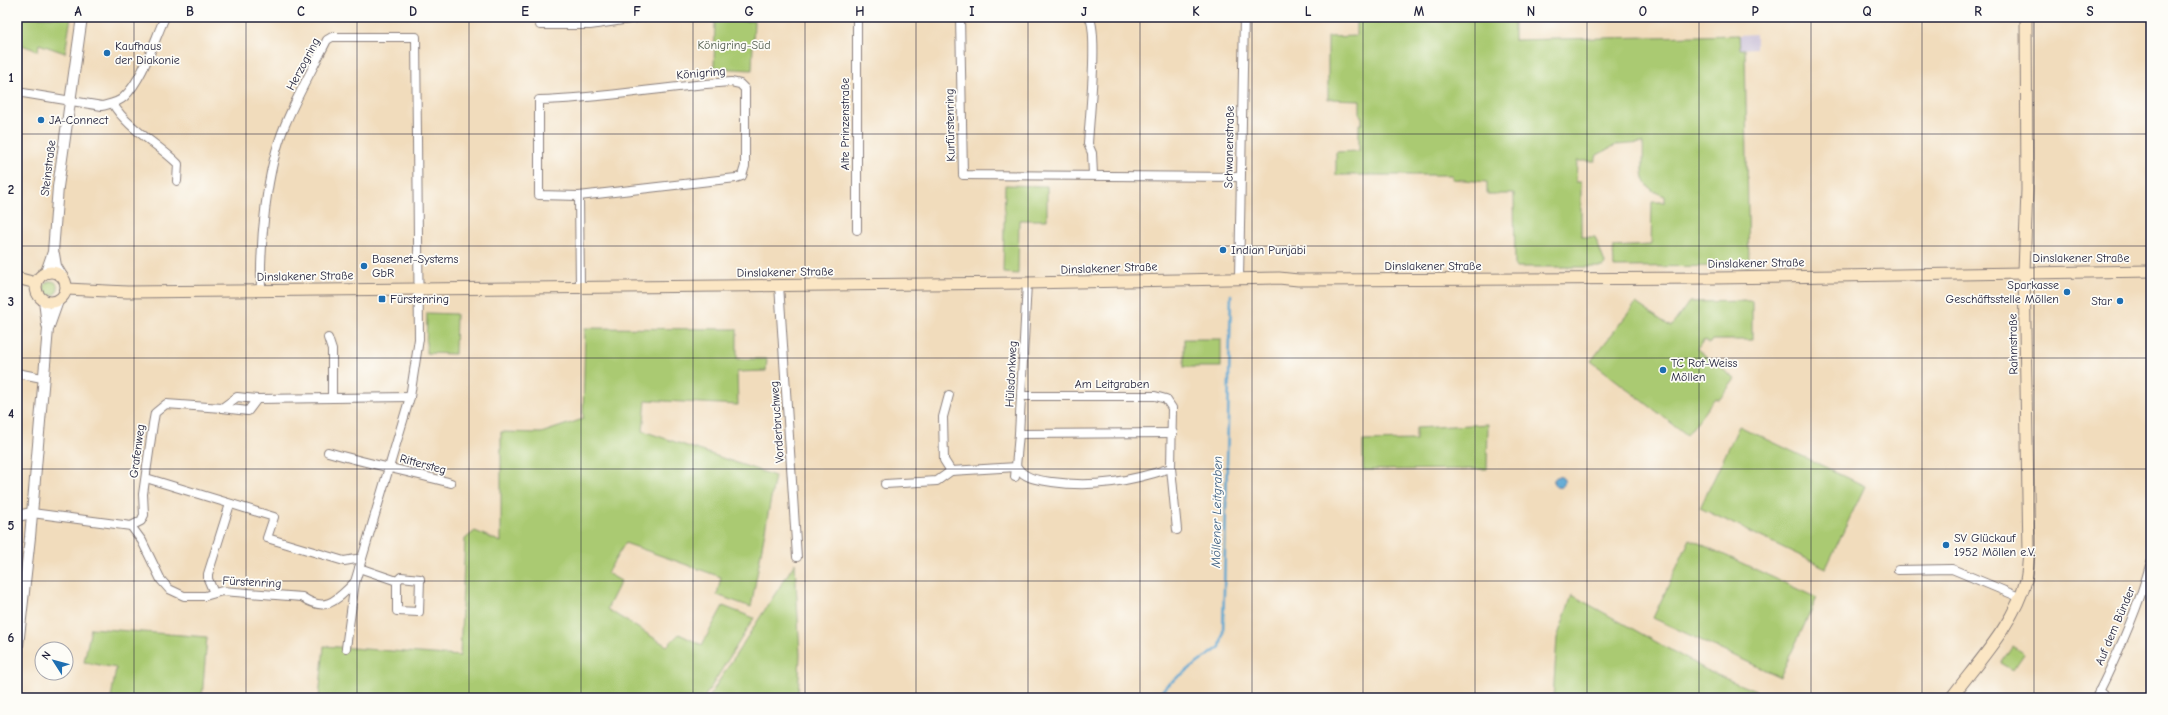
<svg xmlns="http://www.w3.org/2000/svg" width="2168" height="715" viewBox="0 0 2168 715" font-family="'Comic Neue',sans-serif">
  <rect width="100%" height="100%" fill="#fdfcf7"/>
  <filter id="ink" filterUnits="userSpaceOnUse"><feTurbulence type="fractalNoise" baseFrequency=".025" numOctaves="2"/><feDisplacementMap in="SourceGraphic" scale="8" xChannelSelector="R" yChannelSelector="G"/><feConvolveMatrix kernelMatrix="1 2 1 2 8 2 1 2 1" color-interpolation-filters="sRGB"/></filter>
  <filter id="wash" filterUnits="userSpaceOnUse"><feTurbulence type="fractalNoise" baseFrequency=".012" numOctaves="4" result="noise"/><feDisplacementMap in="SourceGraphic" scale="16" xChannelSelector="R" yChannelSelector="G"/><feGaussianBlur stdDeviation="0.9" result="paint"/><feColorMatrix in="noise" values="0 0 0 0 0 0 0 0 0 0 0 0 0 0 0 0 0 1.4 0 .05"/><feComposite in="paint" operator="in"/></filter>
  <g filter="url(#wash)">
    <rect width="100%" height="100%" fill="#f1dcbc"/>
    <!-- industrial -->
    <polygon fill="#c9bfd7" points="1756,34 1756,48 1740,49 1739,35"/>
    <!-- green -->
    <g fill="#aaca72" stroke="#667656">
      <polygon points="17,17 71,17 65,53 39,44 38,51 22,45 22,41 17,37"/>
      <path d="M1356,17H1514V40L1739,35L1740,49H1745L1749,266L1614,267L1613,247L1651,245L1652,202H1665V196C1635,187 1645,167 1643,143L1616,145L1597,155L1595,161H1577L1576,182H1581V237H1595L1605,263L1604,267H1515L1514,194H1487V182L1452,179V175H1336V152L1359,151V124H1362V117L1360,116V100L1328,99V37L1356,36Z"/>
      <polygon points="715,20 754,21 752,70 714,68"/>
      <polygon points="1005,185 1047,186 1047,220 1019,220 1018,274 1003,273"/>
      <circle cx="51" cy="288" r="7"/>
      <polygon points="1752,301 1752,340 1712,340 1709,344 1704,340 1697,349 1735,379 1719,400 1715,398 1687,435 1591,361 1636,303 1671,327 1689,302"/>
      <polygon points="427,313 456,314 455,354 426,353"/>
      <polygon points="585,328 737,329 737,359 767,359 766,371 737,372 738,405 646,400 643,431 775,476 751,607 717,595 721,577 625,543 607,573 621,581 607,609 667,646 679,634 702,645 723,606 754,618 704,698 319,698 324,646 460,656 465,539 475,531 501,542 501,432 541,433 583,419"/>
      <rect x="1184" y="339" width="37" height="28"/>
      <polygon points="1488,424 1487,469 1363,470 1363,441 1416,440 1416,428"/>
      <polygon points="1739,426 1865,486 1826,568 1700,508"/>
      <polygon points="1690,539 1817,598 1780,677 1653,618"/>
      <polygon points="795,563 800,654 798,698 708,698"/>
      <polygon points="1572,595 1710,672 1772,698 1553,698 1557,638"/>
      <polygon points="91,628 207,637 202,698 111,698 116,668 84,662"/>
      <polygon points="2012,646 2024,654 2013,670 2001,663"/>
    </g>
    <!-- water -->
    <circle fill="#59a5d2" stroke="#3e6486" cx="1559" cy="482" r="5.5"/>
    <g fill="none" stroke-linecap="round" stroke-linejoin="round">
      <!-- stream -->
      <polyline stroke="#59a5d2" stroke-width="2.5" points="1156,698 1167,685 1220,647 1223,633 1231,295"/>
    </g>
  </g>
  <g filter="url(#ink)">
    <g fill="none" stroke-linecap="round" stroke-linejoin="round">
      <defs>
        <g id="minor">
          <polyline points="960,17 963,175 1240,177"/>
          <path d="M1089,17C1099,31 1089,122 1088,144L1092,153L1093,175"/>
          <polyline points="540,25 590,25 643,17"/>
          <path d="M17,92L102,106C109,104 118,103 124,97C143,79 154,41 165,17"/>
          <path d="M113,104C128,129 157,143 178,164L177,181"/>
          <path d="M579,196L736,178L742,176L745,166V89L740,84L731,82C666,86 603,99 539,100V195L579,196L580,287"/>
          <polyline points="857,230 857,17"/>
          <polyline points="1239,278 1244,17"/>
          <polyline points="779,285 797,557"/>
          <path d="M261,290C260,241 266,170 285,125C297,96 313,68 327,40L332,37H416L419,339L410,397L355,582"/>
          <polyline points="328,338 332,350 332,397"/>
          <polyline points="17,373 42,378"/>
          <path d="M949,395L943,417L944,460L951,471L1017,467C1025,479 1038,480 1052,482C1094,488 1131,481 1171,468"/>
          <polyline points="1021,396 1155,396 1166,399 1172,408 1171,468 1177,530"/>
          <polyline points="222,408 248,411 257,399"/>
          <polyline points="1019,434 1173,433"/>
          <path d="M328,452C369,464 410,472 451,483"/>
          <polyline points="1015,477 1019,434 1027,283"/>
          <polyline points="146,478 274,517 267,538 344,561 362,558"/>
          <polyline points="885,484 937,481 951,471"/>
          <path d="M32,513L131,526L142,541L161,580L169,589L184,596H205L222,591L302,597C327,614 337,599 355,582L346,648"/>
          <polyline points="131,526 141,521 144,515 143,494 153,424 155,413 166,404 222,408 237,397 257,399 410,397"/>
          <polyline points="359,568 397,581 401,577 420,579 419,612 397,611 397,581"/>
          <polyline points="1898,570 1952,569 2019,597"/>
          <polyline points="214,593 208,579 208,574 230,504"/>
          <polyline points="2099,691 2108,698"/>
          <path d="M2096,698C2118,654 2138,610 2151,562"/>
        </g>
        <g id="tertiary">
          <polyline points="54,254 56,266 62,276"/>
          <polyline points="46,272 53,252 58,187 82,17"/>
          <polyline points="44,301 47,325"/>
          <polyline points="17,516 32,513"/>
          <polyline points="17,655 30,537 48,329 58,301"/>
        </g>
        <g id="secondary">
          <circle cx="51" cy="287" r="15"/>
          <polyline points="17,278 36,283"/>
          <polyline points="67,289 127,292 1027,283 1279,278 1298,280 1715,278 2151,271"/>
          <path d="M1951,698C1977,663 2015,623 2026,580C2028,571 2028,561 2029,552L2024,272L2027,190L2026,17"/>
        </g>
      </defs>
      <!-- minor casing -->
      <use href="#minor" stroke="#8a7f7c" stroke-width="10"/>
      <!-- tertiary casing -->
      <use href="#tertiary" stroke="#8a7f7c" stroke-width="12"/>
      <!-- secondary casing -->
      <use href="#secondary" stroke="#8a7f7c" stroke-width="13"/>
      <!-- minor -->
      <use href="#minor" stroke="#fff" stroke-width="8"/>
      <!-- tertiary -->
      <use href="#tertiary" stroke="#fff" stroke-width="10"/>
      <!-- secondary -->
      <use href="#secondary" stroke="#fbe6c4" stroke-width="11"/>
    </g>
  </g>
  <!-- grid -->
  <path fill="none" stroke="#22223b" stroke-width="1" stroke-opacity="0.55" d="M134,17V698M246,17V698M357,17V698M469,17V698M581,17V698M693,17V698M805,17V698M916,17V698M1028,17V698M1140,17V698M1252,17V698M1363,17V698M1475,17V698M1587,17V698M1699,17V698M1811,17V698M1922,17V698M2034,17V698M17,134H2151M17,246H2151M17,358H2151M17,469H2151M17,581H2151"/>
  <!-- markers -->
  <g fill="#1f6fb2" stroke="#fdfcf7" stroke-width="1.5">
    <circle cx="107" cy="53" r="4"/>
    <circle cx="41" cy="120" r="4"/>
    <circle cx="1223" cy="250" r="4"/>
    <circle cx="364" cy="266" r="4"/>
    <circle cx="2067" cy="292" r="4"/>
    <rect x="378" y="295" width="8" height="8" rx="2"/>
    <circle cx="2120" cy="301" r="4"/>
    <circle cx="1663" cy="370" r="4"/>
    <circle cx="1946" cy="545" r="4"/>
  </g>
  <g text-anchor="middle" stroke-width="3.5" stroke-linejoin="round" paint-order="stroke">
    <!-- park labels -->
    <g font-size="12" fill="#525d4e" stroke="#fdfcf7">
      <text x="734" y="49">Königring-Süd</text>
    </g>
    <!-- poi labels -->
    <g font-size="12" fill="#22223b" stroke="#fdfcf7" text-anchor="start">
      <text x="115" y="50">Kaufhaus<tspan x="115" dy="14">der Diakonie</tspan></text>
      <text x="49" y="124">JA-Connect</text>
      <text x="1231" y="254">Indian Punjabi</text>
      <text x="372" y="263">Basenet-Systems<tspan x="372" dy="14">GbR</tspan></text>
      <text x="2059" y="289" text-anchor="end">Sparkasse<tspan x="2059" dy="14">Geschäftsstelle Möllen</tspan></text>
      <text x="390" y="303">Fürstenring</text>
      <text x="2112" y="305" text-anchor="end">Star</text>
      <text x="1671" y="367">TC Rot-Weiss<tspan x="1671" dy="14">Möllen</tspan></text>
      <text x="1954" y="542">SV Glückauf<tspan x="1954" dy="14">1952 Möllen e.V.</tspan></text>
    </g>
    <!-- street labels -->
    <g font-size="12" fill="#22223b" stroke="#fdfcf7">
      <text transform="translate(303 64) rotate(-62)" y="4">Herzogring</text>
      <text transform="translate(701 73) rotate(-5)" y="4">Königring</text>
      <text transform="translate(845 124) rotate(-90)" y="4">Alte Prinzenstraße</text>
      <text transform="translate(950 125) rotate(-91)" y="4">Kurfürstenring</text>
      <text transform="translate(1229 147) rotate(-89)" y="4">Schwanenstraße</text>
      <text transform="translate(48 168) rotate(-83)" y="4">Steinstraße</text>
      <text x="2081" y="262">Dinslakener Straße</text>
      <text transform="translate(1756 263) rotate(-1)" y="4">Dinslakener Straße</text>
      <text x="1433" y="270">Dinslakener Straße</text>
      <text transform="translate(1109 268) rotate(-2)" y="4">Dinslakener Straße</text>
      <text transform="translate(785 272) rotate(-1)" y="4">Dinslakener Straße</text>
      <text transform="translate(305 276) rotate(-1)" y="4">Dinslakener Straße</text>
      <text transform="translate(2013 344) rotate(-91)" y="4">Rahmstraße</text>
      <text transform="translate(1011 374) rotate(-87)" y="4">Hülsdonkweg</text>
      <text x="1112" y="388">Am Leitgraben</text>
      <text transform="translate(777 422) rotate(-94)" y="4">Vorderbruchweg</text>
      <text transform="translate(137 451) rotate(-82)" y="4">Grafenweg</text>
      <text transform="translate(423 464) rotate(15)" y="4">Rittersteg</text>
      <text transform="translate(252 582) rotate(3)" y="4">Fürstenring</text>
      <text transform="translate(2115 626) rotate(-67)" y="4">Auf dem Bünder</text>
    </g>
    <!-- water labels -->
    <g font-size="13" font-style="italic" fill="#3b5d7f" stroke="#fdfcf7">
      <text transform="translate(1216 512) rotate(-89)" y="5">Möllener Leitgraben</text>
    </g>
  </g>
  <!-- margin -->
  <rect width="2168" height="715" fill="none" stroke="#fdfcf7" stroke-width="44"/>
  <!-- north arrow -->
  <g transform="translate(54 661) rotate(306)"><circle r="19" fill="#fdfcf7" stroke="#a5a5ac"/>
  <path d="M0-3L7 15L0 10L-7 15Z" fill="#1f6fb2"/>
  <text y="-6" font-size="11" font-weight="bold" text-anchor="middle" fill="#22223b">N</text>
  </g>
  <rect x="22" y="22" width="2124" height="671" fill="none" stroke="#22223b" stroke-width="1.5"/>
  <g font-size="13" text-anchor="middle" font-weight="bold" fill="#22223b">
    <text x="78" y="16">A</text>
    <text x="190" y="16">B</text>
    <text x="301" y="16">C</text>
    <text x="413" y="16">D</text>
    <text x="525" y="16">E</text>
    <text x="637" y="16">F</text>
    <text x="749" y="16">G</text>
    <text x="860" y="16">H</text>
    <text x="972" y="16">I</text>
    <text x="1084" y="16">J</text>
    <text x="1196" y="16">K</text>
    <text x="1308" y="16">L</text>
    <text x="1419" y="16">M</text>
    <text x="1531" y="16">N</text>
    <text x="1643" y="16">O</text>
    <text x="1755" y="16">P</text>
    <text x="1867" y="16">Q</text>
    <text x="1978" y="16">R</text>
    <text x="2090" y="16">S</text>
    <text x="11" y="82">1</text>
    <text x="11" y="194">2</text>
    <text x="11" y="306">3</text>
    <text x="11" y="418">4</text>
    <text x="11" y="530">5</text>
    <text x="11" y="642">6</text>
  </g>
</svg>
